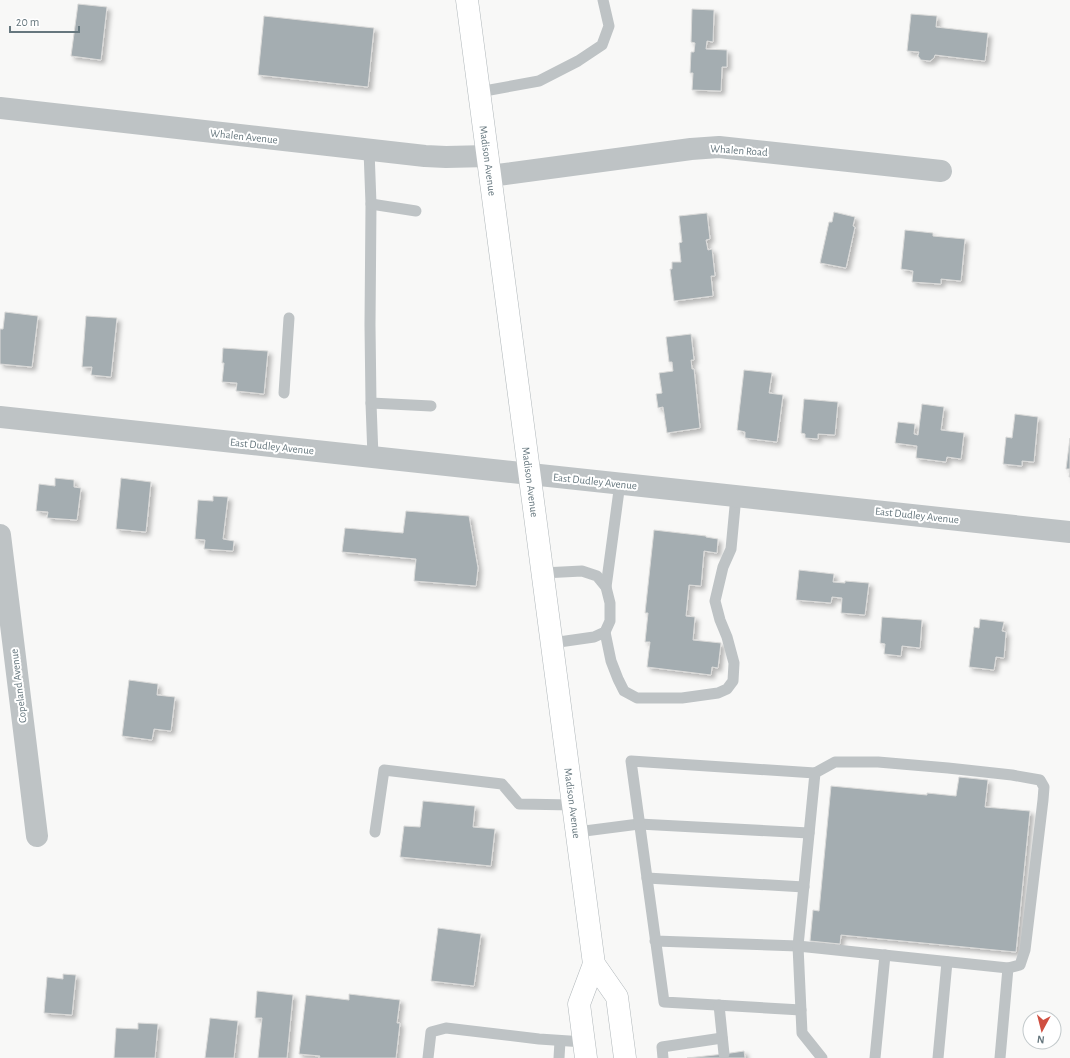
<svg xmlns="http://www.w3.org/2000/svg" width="1070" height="1058" viewBox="0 0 1070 1058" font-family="'Alegreya Sans',sans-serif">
  <defs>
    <filter id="shadow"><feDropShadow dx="3.5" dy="3.5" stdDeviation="2" flood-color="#0004"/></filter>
  </defs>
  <rect width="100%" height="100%" fill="#f8f8f7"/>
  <!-- building -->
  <g fill="#a4adb1" stroke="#dadad9" filter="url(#shadow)">
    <polygon points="78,4 107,7 101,60 71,56"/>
    <polygon points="692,9 714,10 713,42 707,41 706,49 727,50 727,67 722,67 721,91 692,90 693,73 690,73 691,52 694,52 695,43 691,42"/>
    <polygon points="911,14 937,16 936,27 988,33 985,61 935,55 934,58 930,61 921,60 918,56 919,52 907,51"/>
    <polygon points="264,16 374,28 368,87 258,75"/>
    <polygon points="834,212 855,217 853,226 855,227 846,268 820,263 829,222 832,222"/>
    <polygon points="707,213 710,239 706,240 708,250 712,249 715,276 711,276 713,296 674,301 670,269 672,269 672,262 681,262 679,243 682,242 679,216"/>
    <polygon points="905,230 933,233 933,236 965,239 961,281 941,279 941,284 912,282 913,271 901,269"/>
    <polygon points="5,312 38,316 32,367 0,364 0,329 3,329"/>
    <polygon points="86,316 117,318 111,377 91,375 92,367 82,367"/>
    <polygon points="691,334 694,360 691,360 692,369 694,369 700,428 667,433 663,407 658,408 656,394 662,393 659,373 673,371 672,362 669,362 666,337"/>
    <polygon points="223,348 268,351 264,394 236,391 237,383 222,382 224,363 222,363"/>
    <polygon points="744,370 772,373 769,393 783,395 777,442 745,438 745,432 737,430"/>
    <polygon points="804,399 838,402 835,435 818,434 818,439 805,438 805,434 801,433"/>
    <polygon points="922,404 944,407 941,430 964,433 961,459 947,457 946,462 916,458 917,446 895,443 898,422 915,424 914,434 918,435"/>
    <polygon points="1015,414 1038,417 1034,462 1022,461 1022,466 1003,464 1006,437 1012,438"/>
    <polygon points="1070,438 1070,477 1069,477 1070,469 1066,469"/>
    <polygon points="55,478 74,480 74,487 81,488 77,520 47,518 48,512 36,511 39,484 55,486"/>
    <polygon points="121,478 151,482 146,532 116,529"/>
    <polygon points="213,496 228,497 223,539 234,541 233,551 204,549 205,540 195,539 198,500 213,501"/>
    <polygon points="406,511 469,516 478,568 476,586 414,581 416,559 342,552 345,528 403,533"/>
    <polygon points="654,530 706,536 706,537 718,539 717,553 704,551 701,586 689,585 686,616 695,617 693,640 721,643 718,668 712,667 711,675 647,667 650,642 645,642 648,613 645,613"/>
    <polygon points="799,570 834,574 833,582 845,583 845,581 869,583 865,615 841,613 842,598 832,597 831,603 796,600"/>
    <polygon points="882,617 922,620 920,648 902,646 901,656 884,654 885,644 880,643"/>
    <polygon points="980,619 1004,622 1002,631 1006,632 1004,658 996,657 994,670 969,667 974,627 979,628"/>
    <polygon points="129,680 158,684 157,695 175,697 171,731 154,729 152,740 122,736"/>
    <polygon points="959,777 988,780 985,807 1030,811 1016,952 841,935 840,944 810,941 813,910 819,911 831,786 927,795 927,793 956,796"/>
    <polygon points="423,801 475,806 473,827 495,829 491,866 400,857 404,826 420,827"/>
    <polygon points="438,928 481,934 474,986 431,981"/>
    <polygon points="63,974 76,975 72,1015 44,1013 47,977 63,979"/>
    <polygon points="257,991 293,995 287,1058 258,1058 262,1018 255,1018"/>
    <polygon points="349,994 400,1000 397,1023 400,1023 396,1058 319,1058 320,1056 299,1054 306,995 349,1000"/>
    <polygon points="210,1018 238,1021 234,1058 205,1058"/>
    <polygon points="138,1023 158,1024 155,1058 114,1058 116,1028 138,1029"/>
    <polygon points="744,1051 745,1058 687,1058 724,1054"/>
  </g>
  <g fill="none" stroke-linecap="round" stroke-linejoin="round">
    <defs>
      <g id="secondary">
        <path id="s1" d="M467,0L594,964L617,997L625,1058"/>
        <polyline points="586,1058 579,1004 594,964"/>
      </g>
    </defs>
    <!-- secondary casing -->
    <use href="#secondary" stroke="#b0b7ba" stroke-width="23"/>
    <!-- lane -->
    <g stroke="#bec3c5" stroke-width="11">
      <polyline points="479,92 539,81 578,61 602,45 609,26 603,0"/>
      <polyline points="369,150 371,204 370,325 371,403 373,457"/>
      <polyline points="371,204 416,211"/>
      <polyline points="284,393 289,318"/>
      <polyline points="371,403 431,406"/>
      <polyline points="543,573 582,571 597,576 606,587 610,603 610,621 605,632 594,637 552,643"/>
      <polyline points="606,587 620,483"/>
      <polyline points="605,632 611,661 618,679 624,691 637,698 682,698 718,693 727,689 733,681 734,663 727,637 720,620 715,601 723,567 731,549 736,496"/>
      <polyline points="815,773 835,762 878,762 948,768 1012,775 1040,780 1044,787 1043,800 1025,950 1020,965 1008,968"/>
      <polyline points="375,832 384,770 502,784 519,804 573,805"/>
      <polyline points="577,832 639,824 809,833"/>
      <polyline points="647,878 804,887"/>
      <polyline points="655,941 798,946 815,773 631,761 664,1002 801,1010"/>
      <polyline points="719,1005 724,1054"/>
      <polyline points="428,1058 431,1032 446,1028 539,1039 584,1042"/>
      <polyline points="559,1058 560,1041"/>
      <polyline points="663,1058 662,1047 722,1038"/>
      <polyline points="822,1058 802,1033 798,946 1008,968 1000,1058"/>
      <polyline points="875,1058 885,955"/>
      <polyline points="938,1058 947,962"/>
    </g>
    <!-- street -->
    <g stroke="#bec3c5" stroke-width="22">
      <polyline points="0,108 425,156 446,157 488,156"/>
      <polyline points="490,176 691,149 719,147 941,171"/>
      <polyline points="0,417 1070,532"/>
      <polyline points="0,535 37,836"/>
    </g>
    <!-- secondary -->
    <use href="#secondary" stroke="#fff" stroke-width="22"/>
  </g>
  <g text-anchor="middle" stroke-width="4" stroke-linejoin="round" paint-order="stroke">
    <!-- street labels -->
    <g font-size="11" fill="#66777e" stroke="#fff">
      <text transform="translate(244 136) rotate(6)" y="4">Whalen Avenue</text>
      <text transform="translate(739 150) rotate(4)" y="4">Whalen Road</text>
      <text dy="4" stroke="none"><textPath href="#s1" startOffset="162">Madison Avenue</textPath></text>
      <text transform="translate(272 446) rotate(6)" y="4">East Dudley Avenue</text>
      <text transform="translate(595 481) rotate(6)" y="4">East Dudley Avenue</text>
      <text dy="4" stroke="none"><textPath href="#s1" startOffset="486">Madison Avenue</textPath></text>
      <text transform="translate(917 515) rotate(6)" y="4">East Dudley Avenue</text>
      <text transform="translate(18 686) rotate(-97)" y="4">Copeland Avenue</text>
      <text dy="4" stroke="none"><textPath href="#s1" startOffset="810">Madison Avenue</textPath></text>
    </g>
  </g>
  <!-- north arrow -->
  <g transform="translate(1042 1030) rotate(187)"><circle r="19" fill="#ffffff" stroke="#c2c9cb"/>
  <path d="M0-3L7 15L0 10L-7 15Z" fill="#cf4f40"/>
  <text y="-6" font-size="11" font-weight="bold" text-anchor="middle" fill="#66777e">N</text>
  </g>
  <!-- scale -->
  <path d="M10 26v6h69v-6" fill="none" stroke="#66777e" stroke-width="2"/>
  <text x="16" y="26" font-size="12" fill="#66777e" stroke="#ffffff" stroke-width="3" paint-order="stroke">20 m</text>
</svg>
